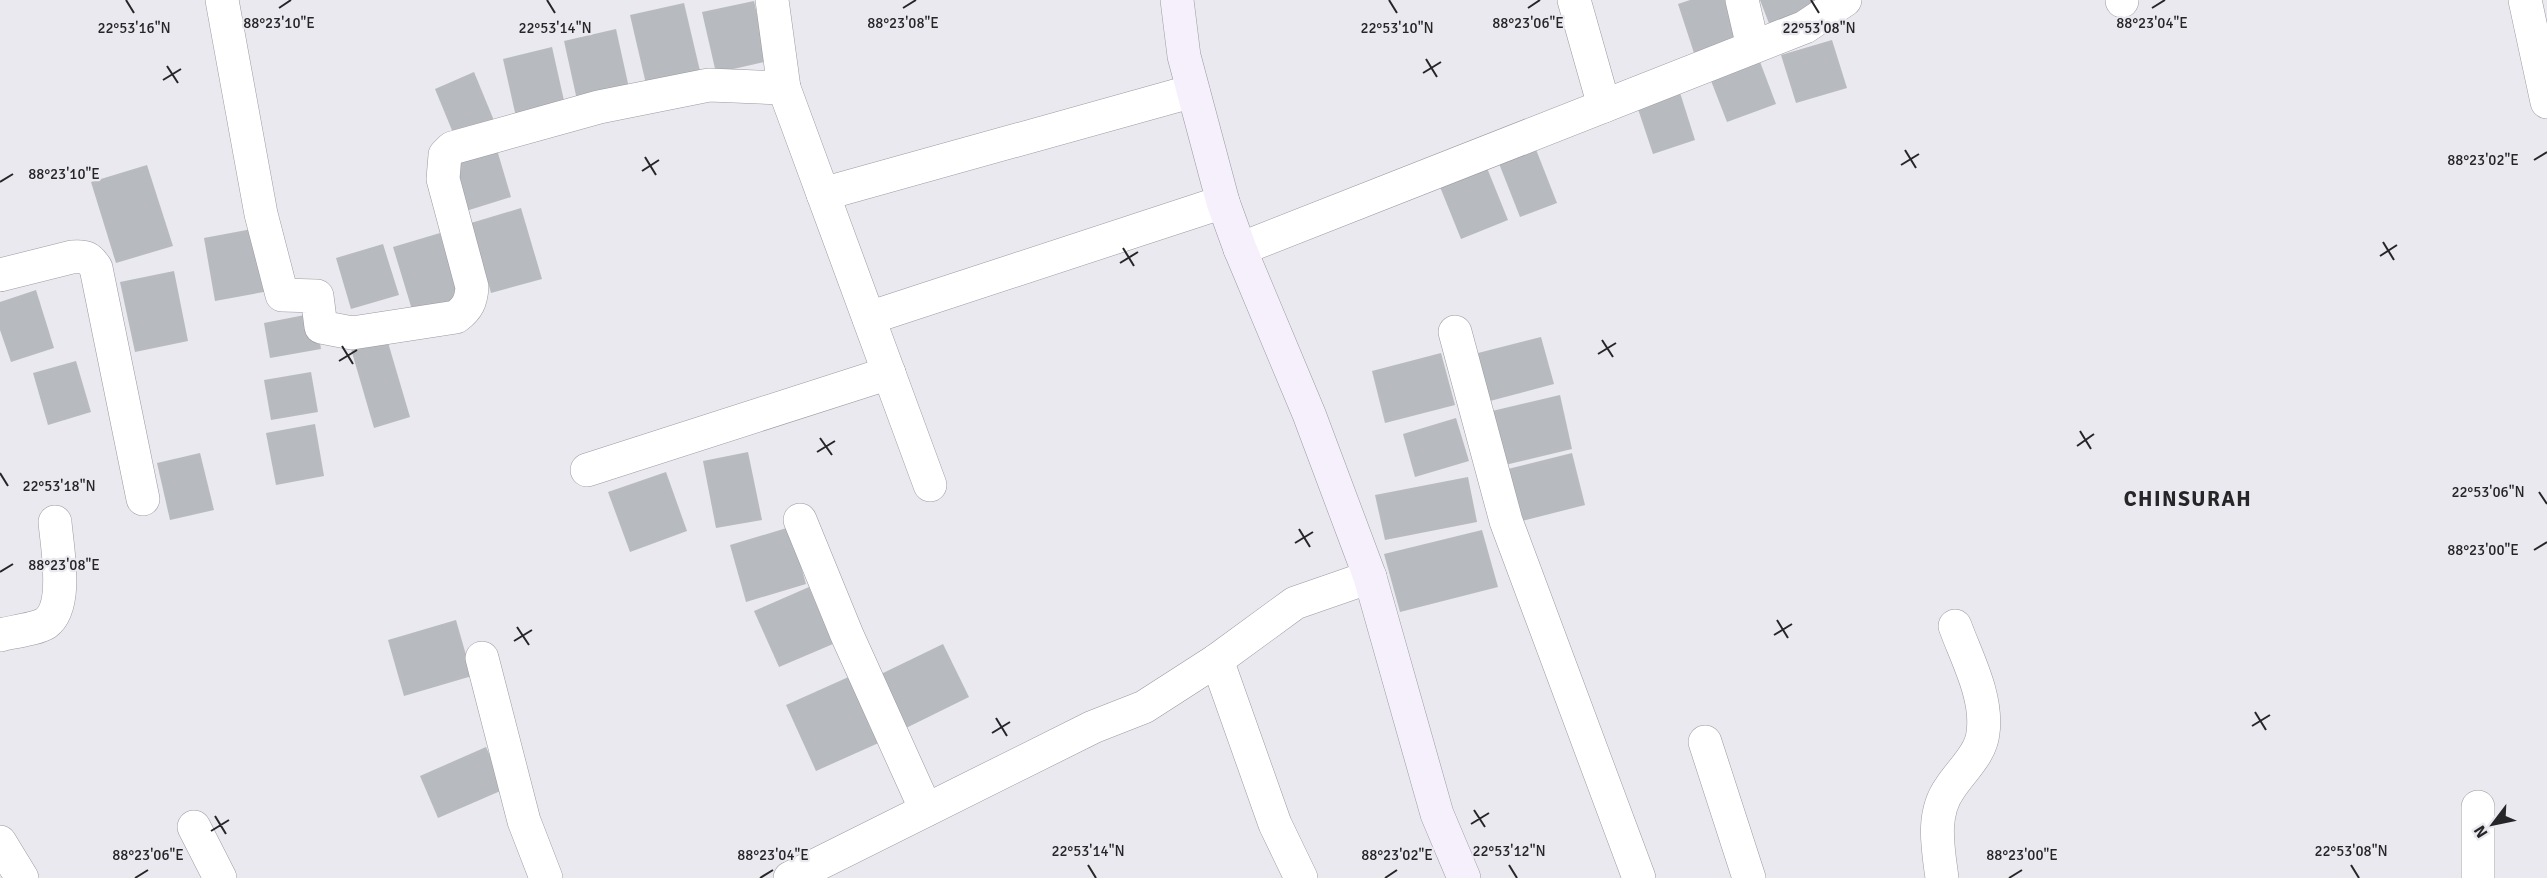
<svg xmlns="http://www.w3.org/2000/svg" width="2547" height="878" viewBox="0 0 2547 878" font-family="Signika,sans-serif">
  <rect width="100%" height="100%" fill="#e9e9ef"/>
  <!-- building -->
  <g fill="#b7babf">
    <polygon points="1690,0 1725,0 1738,40 1694,53 1678,4"/>
    <polygon points="1760,0 1819,0 1821,6 1770,26"/>
    <polygon points="754,1 768,61 716,73 702,12"/>
    <polygon points="684,3 700,71 646,84 630,15"/>
    <polygon points="616,29 629,88 577,100 564,41"/>
    <polygon points="1832,40 1847,88 1796,103 1781,55"/>
    <polygon points="552,47 565,105 516,117 503,59"/>
    <polygon points="1757,54 1776,104 1727,122 1708,73"/>
    <polygon points="474,72 495,123 456,140 435,89"/>
    <polygon points="1675,77 1695,140 1653,154 1632,91"/>
    <polygon points="495,143 511,197 466,211 450,156"/>
    <polygon points="1535,147 1557,203 1520,217 1498,161"/>
    <polygon points="1485,163 1508,220 1461,239 1438,182"/>
    <polygon points="147,165 173,246 116,263 91,182"/>
    <polygon points="521,208 542,279 491,293 471,223"/>
    <polygon points="257,228 269,291 215,301 204,238"/>
    <polygon points="440,233 460,299 413,313 393,247"/>
    <polygon points="383,244 399,295 351,309 336,258"/>
    <polygon points="174,271 188,341 135,352 120,282"/>
    <polygon points="36,290 54,348 11,362 0,330 0,302"/>
    <polygon points="315,313 321,349 270,358 264,323"/>
    <polygon points="1541,337 1554,384 1490,401 1478,353"/>
    <polygon points="387,339 410,417 374,428 351,349"/>
    <polygon points="1441,353 1455,405 1385,423 1372,371"/>
    <polygon points="76,361 91,412 48,425 33,373"/>
    <polygon points="311,372 318,412 271,420 264,380"/>
    <polygon points="1560,395 1572,449 1505,465 1492,411"/>
    <polygon points="1456,418 1469,461 1415,477 1403,434"/>
    <polygon points="315,424 324,476 276,485 266,433"/>
    <polygon points="748,452 762,520 716,528 703,461"/>
    <polygon points="200,453 214,510 170,520 157,463"/>
    <polygon points="1572,453 1585,505 1514,523 1500,471"/>
    <polygon points="666,472 687,531 630,552 608,492"/>
    <polygon points="1468,477 1477,522 1385,540 1375,495"/>
    <polygon points="790,527 806,584 746,602 730,545"/>
    <polygon points="1482,530 1498,587 1400,612 1384,554"/>
    <polygon points="809,587 833,644 779,667 754,611"/>
    <polygon points="456,620 472,676 404,696 388,640"/>
    <polygon points="943,644 969,697 906,728 879,675"/>
    <polygon points="853,675 883,741 816,771 786,705"/>
    <polygon points="486,747 505,789 438,818 420,776"/>
  </g>
  <g fill="none" stroke-linecap="round" stroke-linejoin="round">
    <defs>
      <g id="street">
        <path d="M222,0L261,214L282,295L317,296L321,327L352,333L456,317C468,308 471,301 472,287L443,179L445,155L452,148L599,107L709,85L784,88L772,0"/>
        <polyline points="1574,0 1604,106"/>
        <polyline points="1742,0 1753,47"/>
        <polyline points="2122,0 2122,1"/>
        <polyline points="2525,0 2547,102"/>
        <polyline points="784,88 930,485"/>
        <polyline points="823,194 1193,91"/>
        <polyline points="1240,249 1805,27 1845,0"/>
        <path d="M0,275L72,257C85,256 89,257 96,268L143,499"/>
        <polyline points="869,318 1223,202"/>
        <polyline points="1455,332 1506,521 1639,878"/>
        <polyline points="587,470 889,373"/>
        <polyline points="800,520 847,635 926,810"/>
        <path d="M0,635C11,632 37,629 46,623C69,606 57,547 55,522"/>
        <polyline points="482,658 524,821 546,878"/>
        <polyline points="1217,660 1275,824 1301,878"/>
        <polyline points="1705,742 1749,878"/>
        <polyline points="2478,807 2478,878"/>
        <polyline points="194,827 220,878"/>
        <polyline points="0,842 22,878"/>
        <polyline points="790,878 1093,727 1144,707 1217,660 1295,603 1370,577"/>
        <path d="M1942,878C1938,848 1931,814 1950,788C1961,771 1981,754 1983,733C1988,697 1967,659 1955,626"/>
      </g>
      <polyline id="secondary" points="1177,0 1184,56 1223,202 1240,249 1309,414 1370,577 1437,814 1464,878"/>
    </defs>
    <!-- street casing -->
    <use href="#street" stroke="#9a9aa0" stroke-width="34"/>
    <!-- secondary casing -->
    <use href="#secondary" stroke="#9a9aa0" stroke-width="34"/>
    <!-- street -->
    <use href="#street" stroke="#fff" stroke-width="33"/>
    <!-- secondary -->
    <use href="#secondary" stroke="#f6f0fd" stroke-width="33"/>
  </g>
  <!-- ticks -->
  <path fill="none" stroke="#262628" stroke-width="2" d="M126,0L134,13M547,0L555,13M1389,0L1397,13M1811,0L1819,13M279,8L291,0M903,8L916,0M1528,8L1540,0M2152,8L2165,0M1426,59L1437,77M167,66L178,83M1423,73L1441,62M163,80L181,69M1905,150L1916,168M645,157L656,175M2534,160L2547,152M1901,165L1919,154M642,171L659,160M0,182L13,174M2383,242L2394,260M1123,248L1134,266M2380,256L2397,245M1120,263L1138,252M1602,340L1613,357M342,346L353,364M1598,354L1616,343M339,361L357,350M2080,431L2091,449M820,438L832,455M2077,446L2094,434M817,452L835,441M0,473L8,486M2539,492L2547,504M1299,529L1310,547M1295,543L1313,532M2534,550L2547,542M0,572L13,564M1777,620L1788,638M517,627L529,645M1774,635L1792,624M514,641L532,630M2255,712L2266,730M996,718L1007,736M2252,726L2270,715M992,733L1010,722M1474,810L1485,827M215,816L226,834M1471,824L1489,813M211,831L229,820M1088,865L1096,878M1509,865L1517,878M2351,865L2359,878M135,878L148,870M760,878L773,870M1385,878L1397,870M2009,878L2022,870"/>
  <g text-anchor="middle" stroke-width="4.5" stroke-linejoin="round" paint-order="stroke">
    <!-- district labels -->
    <g font-size="21" font-weight="bold" letter-spacing="1.5" fill="#262628" stroke="#e9e9ef">
      <text x="2188" y="506">CHINSURAH</text>
    </g>
  </g>
  <g font-size="15" text-anchor="middle" fill="#262628" stroke="#e9e9ef" stroke-width="4.5" stroke-linejoin="round" paint-order="stroke">
    <text x="2152" y="28">88°23'04"E</text>
    <text x="279" y="28">88°23'10"E</text>
    <text x="903" y="28">88°23'08"E</text>
    <text x="1528" y="28">88°23'06"E</text>
    <text x="134" y="33">22°53'16"N</text>
    <text x="555" y="33">22°53'14"N</text>
    <text x="1397" y="33">22°53'10"N</text>
    <text x="1819" y="33">22°53'08"N</text>
    <text x="2483" y="165">88°23'02"E</text>
    <text x="64" y="179">88°23'10"E</text>
    <text x="59" y="491">22°53'18"N</text>
    <text x="2488" y="497">22°53'06"N</text>
    <text x="2483" y="555">88°23'00"E</text>
    <text x="64" y="570">88°23'08"E</text>
    <text x="1088" y="856">22°53'14"N</text>
    <text x="1509" y="856">22°53'12"N</text>
    <text x="2351" y="856">22°53'08"N</text>
    <text x="148" y="860">88°23'06"E</text>
    <text x="773" y="860">88°23'04"E</text>
    <text x="1397" y="860">88°23'02"E</text>
    <text x="2022" y="860">88°23'00"E</text>
  </g>
  <!-- north arrow -->
  <g transform="translate(2493 824) rotate(238)" stroke="#e9e9ef" stroke-width="4.5" paint-order="stroke">
  <path d="M0-4.5L10 22L0 15L-10 22Z" fill="#262628"/>
  <text y="-9" font-size="16" font-weight="bold" text-anchor="middle" fill="#262628">N</text>
  </g>
</svg>
